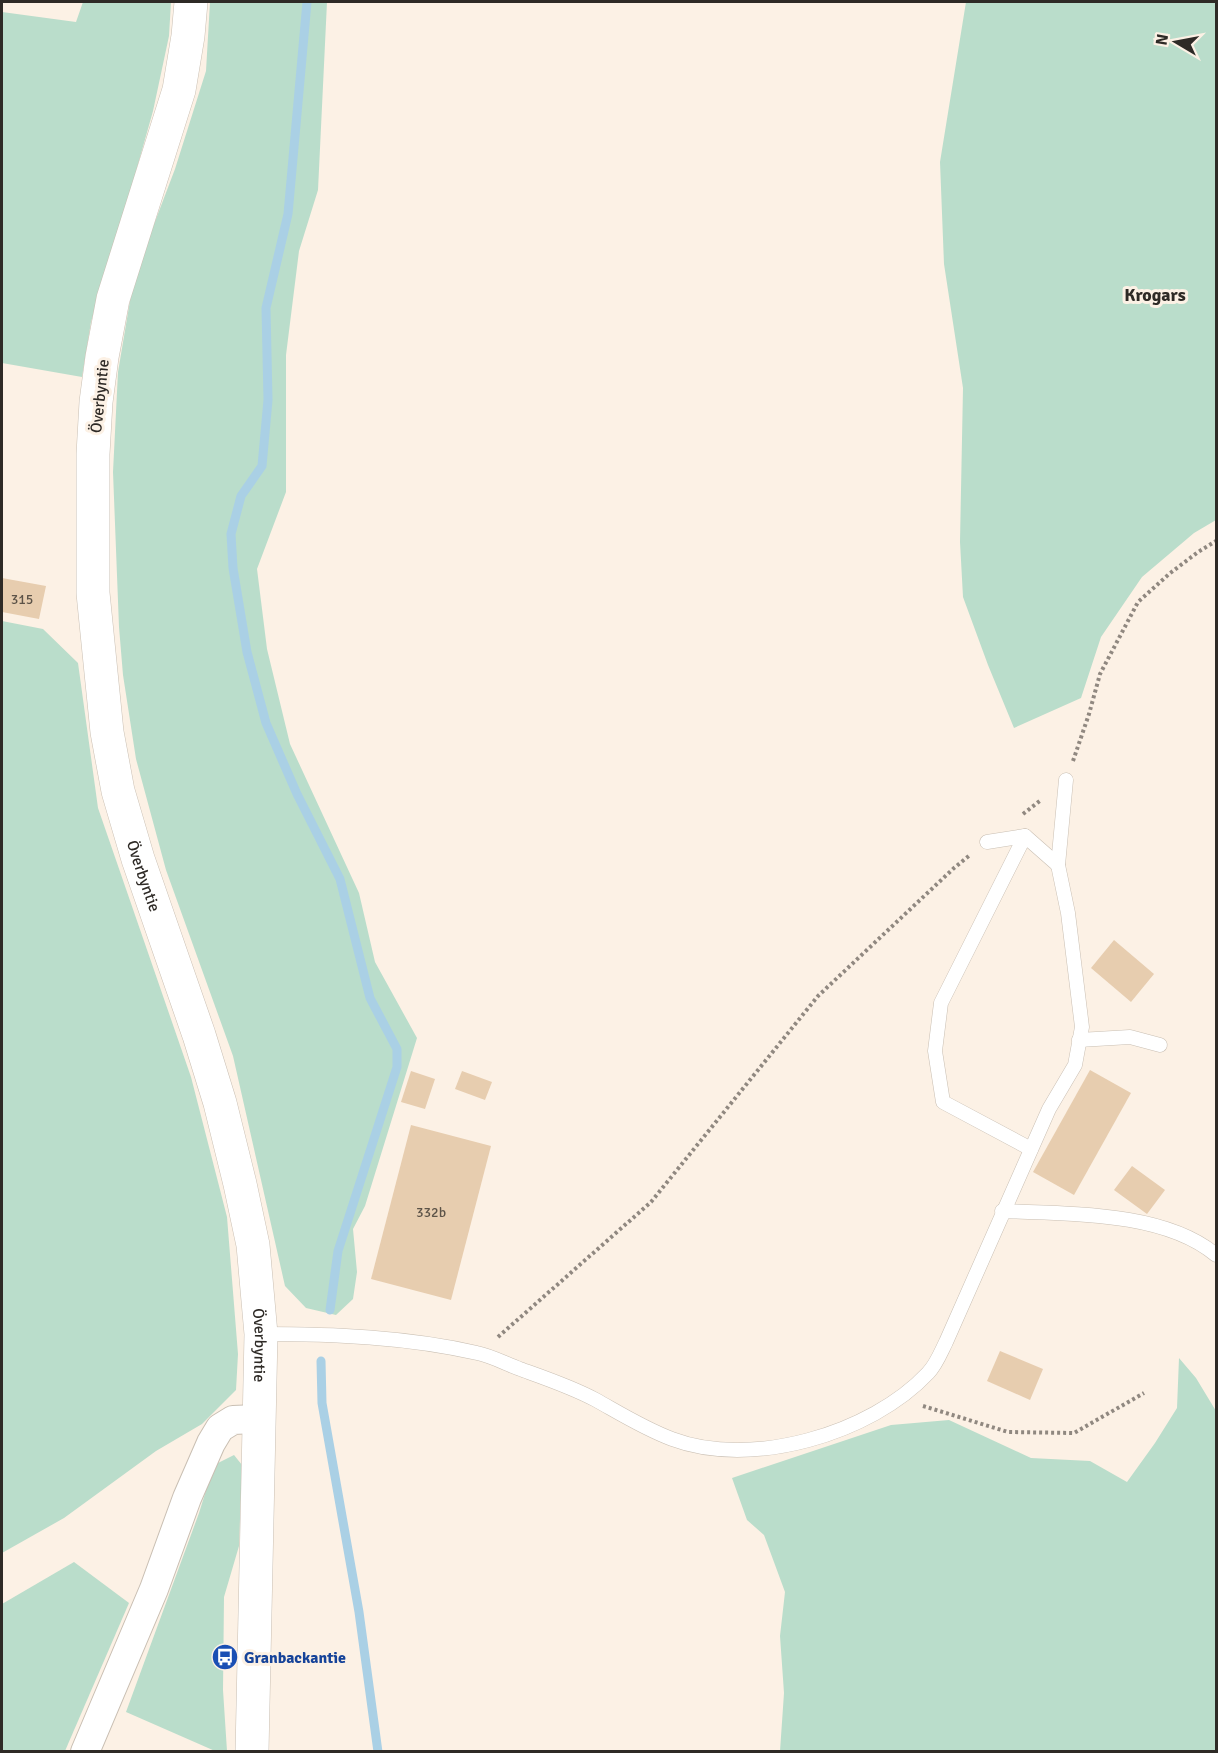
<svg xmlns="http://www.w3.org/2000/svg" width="1218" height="1753" viewBox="0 0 1218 1753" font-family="Signika,sans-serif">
  <rect width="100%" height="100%" fill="#fcf1e5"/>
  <!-- green -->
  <g fill="#baddcb">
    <polygon points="83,2 171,2 169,36 153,111 126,207 91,322 82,377 2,363 2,12 76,22"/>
    <polygon points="210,2 327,2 318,190 299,251 286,355 286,492 257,569 267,649 290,744 359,893 375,962 417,1038 365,1206 353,1229 357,1272 353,1299 336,1315 306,1308 285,1286 233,1056 166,870 136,759 123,675 119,627 113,472 118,372 134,277 175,169 206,71"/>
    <polygon points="966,2 1216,2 1216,520 1194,533 1142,577 1101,637 1081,698 1014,728 988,665 963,597 960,542 963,388 944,264 940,162"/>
    <polygon points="2,621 43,629 78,663 98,808 191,1077 227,1217 238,1354 236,1390 202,1424 156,1451 64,1518 2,1553"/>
    <polygon points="1179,1358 1196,1378 1216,1411 1216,1751 780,1751 784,1693 780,1636 785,1592 764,1535 747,1520 732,1478 891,1425 949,1420 1031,1458 1090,1461 1127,1482 1155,1443 1177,1408"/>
    <polygon points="234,1455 242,1465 239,1546 224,1597 223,1690 227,1751 215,1751 126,1712 199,1513 214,1465"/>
    <polygon points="74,1562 129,1603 65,1751 2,1751 2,1604"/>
  </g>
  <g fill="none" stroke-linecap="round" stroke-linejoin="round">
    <!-- stream -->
    <g stroke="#aad0e5" stroke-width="9">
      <polyline points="307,2 288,214 266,308 268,400 262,466 241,496 231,534 233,568 247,652 266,723 297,794 340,879 370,998 397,1049 397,1067 338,1251 330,1310"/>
      <polyline points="321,1361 322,1403 359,1612 378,1752"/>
    </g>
  </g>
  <!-- building -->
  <g fill="#e7cdaf">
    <polygon points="2,578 46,586 39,619 2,612"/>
    <polygon points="1114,940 1154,974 1131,1002 1091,968"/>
    <polygon points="1090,1070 1131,1093 1074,1195 1033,1172"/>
    <polygon points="411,1071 435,1079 425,1109 401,1102"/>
    <polygon points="462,1071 492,1082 485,1100 455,1089"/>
    <polygon points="411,1125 491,1146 451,1300 371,1279"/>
    <polygon points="1132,1166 1165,1190 1147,1214 1114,1190"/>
    <polygon points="1000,1351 1043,1369 1030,1400 987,1381"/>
  </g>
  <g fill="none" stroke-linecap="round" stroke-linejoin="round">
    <defs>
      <g id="service">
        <polyline points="987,842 1025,836"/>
        <polyline points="1079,1040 1130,1037 1160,1045"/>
        <polyline points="1031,1149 943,1102 935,1051 941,1003 1025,836 1058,865"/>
        <path d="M1002,1211C1068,1214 1164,1211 1216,1255"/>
        <path d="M261,1334C333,1334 407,1337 477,1353C492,1356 506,1364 520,1369C545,1378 572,1387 596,1400C621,1414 645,1429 672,1439C751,1469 871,1434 928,1373C936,1365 941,1352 946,1342L1049,1109L1075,1065L1082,1027L1068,913L1058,865L1066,780"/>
      </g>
      <polyline id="minor" points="85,1752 154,1589 187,1498 211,1443 220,1428 233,1420 258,1419"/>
      <g id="tertiary">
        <path id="s1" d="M191,2L188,36L179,90L113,299L102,357L96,402L93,454V593L107,732L118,791L138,859L199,1035L220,1103L240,1184L253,1245L261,1334L252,1752"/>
      </g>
    </defs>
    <!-- service casing -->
    <use href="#service" stroke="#c9bfb3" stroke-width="15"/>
    <!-- minor casing -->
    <use href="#minor" stroke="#c9bfb3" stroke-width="30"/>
    <!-- tertiary casing -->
    <use href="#tertiary" stroke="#c9bfb3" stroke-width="34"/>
    <!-- path -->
    <g stroke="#908880" stroke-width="4" stroke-dasharray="3 3" stroke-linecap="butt">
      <polyline points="1073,761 1089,714 1100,674 1138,602 1169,574 1198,552 1216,541"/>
      <polyline points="1023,814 1041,800"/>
      <polyline points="498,1337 651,1202 818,996 954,868 970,855"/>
      <polyline points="923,1406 1008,1432 1074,1433 1144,1393"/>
    </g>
    <!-- service -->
    <use href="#service" stroke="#fff" stroke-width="14"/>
    <!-- minor -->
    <use href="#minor" stroke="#fff" stroke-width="28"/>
    <!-- tertiary -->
    <use href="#tertiary" stroke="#fff" stroke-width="33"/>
  </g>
  <!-- icons -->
  <defs>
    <symbol id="bus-disc" viewBox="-11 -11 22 22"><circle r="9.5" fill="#1a4fb4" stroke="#fcf1e5"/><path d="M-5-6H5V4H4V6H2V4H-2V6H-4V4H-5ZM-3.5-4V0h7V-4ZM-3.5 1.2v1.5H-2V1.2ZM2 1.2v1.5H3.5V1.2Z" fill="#fff"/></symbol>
  </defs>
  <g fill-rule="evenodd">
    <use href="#bus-disc" x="210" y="1642" width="30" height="30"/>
  </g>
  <g text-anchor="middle" stroke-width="6" stroke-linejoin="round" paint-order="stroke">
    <!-- number labels -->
    <g font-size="14" fill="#5c5348">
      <text x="22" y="604">315</text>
      <text x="431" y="1217">332b</text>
    </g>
    <!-- street labels -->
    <g font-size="16" fill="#2e2a26" stroke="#fcf1e5">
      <text transform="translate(99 396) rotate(-84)" y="6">Överbyntie</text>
      <text dy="6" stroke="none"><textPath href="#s1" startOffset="892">Överbyntie</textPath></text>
      <text dy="6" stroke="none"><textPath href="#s1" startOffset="1378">Överbyntie</textPath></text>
    </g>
    <!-- transit labels -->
    <g font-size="16" font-weight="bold" fill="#164399" stroke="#fcf1e5" text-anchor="start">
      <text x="244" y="1663">Granbackantie</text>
    </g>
    <!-- neighbourhood labels -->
    <g font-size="18" font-weight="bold" fill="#2e2a26" stroke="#fcf1e5">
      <text x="1155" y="301">Krogars</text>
    </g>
  </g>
  <!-- border -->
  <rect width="1218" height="1753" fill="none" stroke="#2e2a26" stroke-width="6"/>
  <!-- north arrow -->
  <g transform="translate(1176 42) rotate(280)" stroke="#fcf1e5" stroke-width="4.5" paint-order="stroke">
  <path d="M0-4.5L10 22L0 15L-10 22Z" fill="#2e2a26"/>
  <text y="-9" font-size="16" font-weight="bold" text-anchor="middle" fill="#2e2a26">N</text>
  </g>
</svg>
